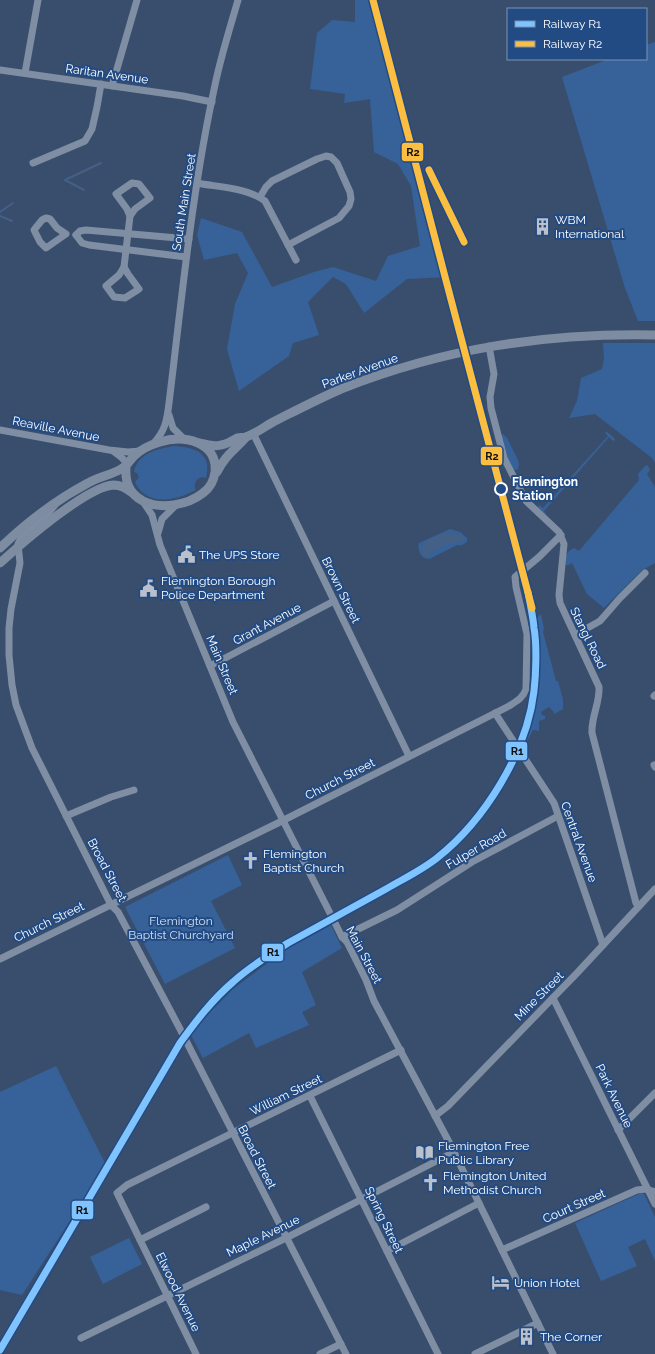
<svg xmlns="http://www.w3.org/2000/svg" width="655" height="1354" viewBox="0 0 655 1354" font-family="Raleway,sans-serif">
  <rect width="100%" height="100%" fill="#394e6d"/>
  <!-- green -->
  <g fill="#376199">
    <polygon points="355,0 375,0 447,277 407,279 364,313 346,284 333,277 308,302 319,335 293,343 289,356 239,391 227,349 235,304 248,273 237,253 204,260 197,235 201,218 242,232 272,287 314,272 333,267 376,281 388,256 420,246 411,186 398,164 374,152 370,99 344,103 345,94 310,89 317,33 332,20 355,22"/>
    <polygon points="655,42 655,321 638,321 625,288 562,77 609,59 646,59 646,45"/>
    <polygon points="603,343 655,343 655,463 652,458 595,414 569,418 577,401 581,378 602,369 604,359"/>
    <polygon points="606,431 614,438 615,440 613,441 609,437 544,511 546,514 546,516 538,508 538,506 539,505 543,508 608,436 605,433"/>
    <polygon points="503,434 507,438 518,460 519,464 518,469 516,470 513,469 507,458 501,436"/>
    <path d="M174,446C194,447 213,453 206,478L202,477C196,479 194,483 195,489H197C177,501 146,507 135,482L139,477L137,473L134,472C138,453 157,449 174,446Z"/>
    <path d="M646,465L648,466L650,470L647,474L655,487V563L642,570L604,608L587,594L572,563L568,565H565C565,556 566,552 574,548L579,551L639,480L638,474Z"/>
    <path d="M450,529L460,532L467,538V542L462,545H457L429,559C421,559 417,550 419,543Z"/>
    <path d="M541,614L544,629L543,632L556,681H558L563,699V709L554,714L553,711L549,707L541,712L542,715L545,716V719L539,721V731L533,730L525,745C533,723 539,700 539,676C540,657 537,637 537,618Z"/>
    <polygon points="228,855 242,885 211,901 235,948 165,984 125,907"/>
    <polygon points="331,925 342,948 302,972 316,1005 302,1012 309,1025 256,1048 249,1033 203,1058 190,1033 233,989 286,949"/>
    <polygon points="56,1066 106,1165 22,1295 0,1290 0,1092"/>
    <polygon points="641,1193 644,1194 655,1217 655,1261 645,1239 628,1247 637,1266 601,1281 575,1223"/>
    <polygon points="129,1238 142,1264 103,1284 90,1257"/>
  </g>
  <!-- water -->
  <path fill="#446087" d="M452,532L457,535L463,536L465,540L445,545L430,553L428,557H425C423,554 421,549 423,545C427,538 445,533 452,532Z"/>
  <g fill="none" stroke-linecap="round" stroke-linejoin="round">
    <!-- stream -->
    <g stroke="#446087" stroke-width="2">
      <polyline points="65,180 101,163"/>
      <polyline points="65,180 84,190"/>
      <polyline points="0,212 13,203"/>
      <polyline points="0,216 12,221"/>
    </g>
    <!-- minor -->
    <g stroke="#7f8ea3" stroke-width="7">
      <polyline points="0,70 183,96 212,102"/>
      <polyline points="25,73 38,0"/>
      <polyline points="112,86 137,0"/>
      <polyline points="33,163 85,141 92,129 97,107 101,84"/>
      <polygon points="132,183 139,184 150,198 135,209 130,216 127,209 116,194"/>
      <path d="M197,183C217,187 249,188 265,201L296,260"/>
      <polyline points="260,197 266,187 272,181 317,159 326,156 331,157 337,163 350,192 351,199 349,206 339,218 288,245"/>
      <polygon points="46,218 50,219 57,228 66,234 46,248 40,242 34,230 42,220"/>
      <polyline points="76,235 82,243 89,245 186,257"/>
      <polyline points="76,235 80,231 86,230 189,239"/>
      <polygon points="124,267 128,274 139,289 125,298 114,297 106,286 119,275"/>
      <polyline points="124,267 130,216"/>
      <path d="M489,346L494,374L490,397L491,408L504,458L526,501L559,532L564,544L559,595L560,603L599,687C600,703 591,717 592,733L636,903L639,906"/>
      <polyline points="169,415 173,428 185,440"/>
      <polyline points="0,430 109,450 128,452 141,451"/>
      <polyline points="253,433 409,756"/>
      <path d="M153,444C165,431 167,421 169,403C182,297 192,190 215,85C221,56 230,28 238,0"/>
      <polyline points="113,451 121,457 128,464"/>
      <polyline points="142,500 152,515 160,545 233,722 333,919 342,937 347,942 366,980 374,1001 449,1142 553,1354"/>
      <polyline points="55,505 46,516 22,536 18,544 20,563 11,609 9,628 9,655 12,685 16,705 32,748 111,905 118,912 179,1027 346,1354"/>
      <polyline points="158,533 162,519 177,504"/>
      <polyline points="575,635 600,621 620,598 645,573"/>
      <polyline points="210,666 334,601"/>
      <polyline points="654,696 655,695"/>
      <polyline points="495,713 554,803 603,945"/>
      <polyline points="654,765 655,767"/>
      <polyline points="66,816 111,797 134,790"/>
      <polyline points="342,937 397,910 472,862 558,816"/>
      <path d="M0,959L278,823L509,706C517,701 523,698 526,689L527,634L516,587L515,577L539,557L561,535"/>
      <polyline points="553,998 655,1204"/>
      <polyline points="310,1096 438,1354"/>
      <polyline points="435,1116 448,1106 578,972 655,889"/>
      <polyline points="618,1130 655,1093"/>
      <polyline points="140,1240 206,1207"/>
      <polyline points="502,1250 637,1190 646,1189 655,1192"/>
      <polyline points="387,1251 479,1203"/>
      <polyline points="81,1338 286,1238 454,1152"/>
      <polyline points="196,1354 117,1193 127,1185 401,1050"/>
      <polyline points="320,1354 341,1344"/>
      <polyline points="475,1354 538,1323"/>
    </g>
    <!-- major -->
    <g stroke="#7e8ca1" stroke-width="9">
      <path d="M200,443C207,445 213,447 221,445C227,444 232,441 237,438C240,437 243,438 246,437C255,434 264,427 273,422C295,411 318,399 341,389C445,348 544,333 655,335"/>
      <path d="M217,472C226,454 235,450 246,437"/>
      <path d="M0,548C26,523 56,500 88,483C98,477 111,475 121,469C127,466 129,461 134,456C141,449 150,445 160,442C184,434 218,442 215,472C214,480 210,488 203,493C188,505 161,510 143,501C128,493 125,481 126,466"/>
      <path d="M0,563C21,544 87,486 114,485C121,485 126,488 131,492"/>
    </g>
    <defs>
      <path id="rail-1" d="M0,1350L180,1043C196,1021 212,1000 233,982C249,967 269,955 288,943C321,925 353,907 386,889C403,879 422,870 437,858C485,820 527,752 534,691C536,674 537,645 534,628C533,616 530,604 528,592"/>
      <g id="rail-2">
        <path d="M373,0C426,203 478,405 532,608"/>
        <polyline points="429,170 464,242"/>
      </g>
    </defs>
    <!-- rail-1 casing -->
    <use href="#rail-1" stroke="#234b83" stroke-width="10"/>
    <!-- rail-2 casing -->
    <use href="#rail-2" stroke="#234b83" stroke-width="10"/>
    <!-- rail-1 -->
    <use href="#rail-1" stroke="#80c4ff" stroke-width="7"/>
    <!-- rail-2 -->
    <use href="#rail-2" stroke="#fbbe40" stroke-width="7"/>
  </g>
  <!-- icons -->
  <defs>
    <symbol id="building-bare" viewBox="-9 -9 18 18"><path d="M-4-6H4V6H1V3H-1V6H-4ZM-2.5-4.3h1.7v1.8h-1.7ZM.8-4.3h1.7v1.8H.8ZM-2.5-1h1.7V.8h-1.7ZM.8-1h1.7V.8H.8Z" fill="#bac1cc" stroke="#234b83" stroke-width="2.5" paint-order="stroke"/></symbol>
    <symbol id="civic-bare" viewBox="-9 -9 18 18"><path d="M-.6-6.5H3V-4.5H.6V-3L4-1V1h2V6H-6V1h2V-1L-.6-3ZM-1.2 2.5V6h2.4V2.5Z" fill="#bac1cc" stroke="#234b83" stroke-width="2.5" paint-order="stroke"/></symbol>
    <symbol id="church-bare" viewBox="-9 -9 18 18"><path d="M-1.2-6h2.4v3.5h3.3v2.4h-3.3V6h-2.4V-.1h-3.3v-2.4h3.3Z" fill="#bac1cc" stroke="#234b83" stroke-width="2.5" paint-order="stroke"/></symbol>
    <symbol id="library-bare" viewBox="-9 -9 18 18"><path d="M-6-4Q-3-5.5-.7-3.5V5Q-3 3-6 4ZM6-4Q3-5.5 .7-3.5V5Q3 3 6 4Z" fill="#bac1cc" stroke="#234b83" stroke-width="2.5" paint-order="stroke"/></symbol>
    <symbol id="hotel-bare" viewBox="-9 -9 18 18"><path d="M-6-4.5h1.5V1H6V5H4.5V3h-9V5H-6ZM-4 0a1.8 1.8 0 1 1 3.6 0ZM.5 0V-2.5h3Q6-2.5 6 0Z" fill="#bac1cc" stroke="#234b83" stroke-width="2.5" paint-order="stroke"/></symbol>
  </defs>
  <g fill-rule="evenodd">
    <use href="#building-bare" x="530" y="214" width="25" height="25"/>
    <use href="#civic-bare" x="174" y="542" width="25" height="25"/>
    <use href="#civic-bare" x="136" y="576" width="25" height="25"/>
    <use href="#church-bare" x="238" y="848" width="25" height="25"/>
    <use href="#library-bare" x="412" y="1140" width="25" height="25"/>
    <use href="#church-bare" x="418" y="1170" width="25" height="25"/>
    <use href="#hotel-bare" x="488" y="1270" width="25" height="25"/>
    <use href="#building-bare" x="514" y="1324" width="25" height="25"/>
  </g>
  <!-- markers -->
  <circle fill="#234b83" stroke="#fff" stroke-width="2" cx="501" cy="489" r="6"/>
  <g text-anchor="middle" stroke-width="4" stroke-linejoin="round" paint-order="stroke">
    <!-- street labels -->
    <g font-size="12" fill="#fff" stroke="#234b83">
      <text transform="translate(107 74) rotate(8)" y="4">Raritan Avenue</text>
      <text transform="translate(184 202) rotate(-81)" y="4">South Main Street</text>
      <text transform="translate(360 371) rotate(-20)" y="4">Parker Avenue</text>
      <text transform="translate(56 429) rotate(11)" y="4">Reaville Avenue</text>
      <text transform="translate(341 590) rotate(64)" y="4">Brown Street</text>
      <text transform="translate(267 624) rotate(-28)" y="4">Grant Avenue</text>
      <text transform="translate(588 638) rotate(64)" y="4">Stangl Road</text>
      <text transform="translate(222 665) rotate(67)" y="4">Main Street</text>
      <text transform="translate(340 779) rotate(-27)" y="4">Church Street</text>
      <text transform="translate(579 842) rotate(70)" y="4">Central Avenue</text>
      <text transform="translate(476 849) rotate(-30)" y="4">Fulper Road</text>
      <text transform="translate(107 870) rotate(62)" y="4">Broad Street</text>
      <text transform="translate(49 922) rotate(-26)" y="4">Church Street</text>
      <text transform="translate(364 955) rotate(62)" y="4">Main Street</text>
      <text transform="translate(539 996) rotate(-45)" y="4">Mine Street</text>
      <text transform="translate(286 1095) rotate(-26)" y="4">William Street</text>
      <text transform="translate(614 1096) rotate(64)" y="4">Park Avenue</text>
      <text transform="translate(257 1157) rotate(63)" y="4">Broad Street</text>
      <text transform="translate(574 1206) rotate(-24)" y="4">Court Street</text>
      <text transform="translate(384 1220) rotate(64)" y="4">Spring Street</text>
      <text transform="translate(263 1236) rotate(-26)" y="4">Maple Avenue</text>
      <text transform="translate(178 1292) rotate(64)" y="4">Elwood Avenue</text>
    </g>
    <!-- poi labels -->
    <g font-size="12" fill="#fff" stroke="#234b83" text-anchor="start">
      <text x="555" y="224">WBM<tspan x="555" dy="14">International</tspan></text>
      <text x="199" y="559">The UPS Store</text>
      <text x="161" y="585">Flemington Borough<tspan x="161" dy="14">Police Department</tspan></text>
      <text x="263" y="858">Flemington<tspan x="263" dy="14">Baptist Church</tspan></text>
      <text x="438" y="1150">Flemington Free<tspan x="438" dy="14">Public Library</tspan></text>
      <text x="443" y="1180">Flemington United<tspan x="443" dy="14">Methodist Church</tspan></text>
      <text x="514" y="1287">Union Hotel</text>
      <text x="540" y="1341">The Corner</text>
    </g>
    <!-- stop labels -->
    <g font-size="12" font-weight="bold" fill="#fff" stroke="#234b83" text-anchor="start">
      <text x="512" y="486">Flemington<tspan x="512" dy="14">Station</tspan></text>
    </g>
    <!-- park labels -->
    <g font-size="12" fill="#cfe0f6" stroke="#234b83">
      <text x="181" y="925">Flemington<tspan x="181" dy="14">Baptist Churchyard</tspan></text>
    </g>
  </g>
  <g stroke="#234b83" stroke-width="1.5">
    <rect x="401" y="142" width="23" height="20" rx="4" fill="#fbbe40"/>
    <rect x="480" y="446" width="23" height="20" rx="4" fill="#fbbe40"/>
    <rect x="505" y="741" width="23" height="20" rx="4" fill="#80c4ff"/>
    <rect x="261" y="943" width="23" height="19" rx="4" fill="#80c4ff"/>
    <rect x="71" y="1200" width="23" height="20" rx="4" fill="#80c4ff"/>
  </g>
  <g font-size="11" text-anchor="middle" font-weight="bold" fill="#111">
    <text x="413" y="156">R2</text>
    <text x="492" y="460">R2</text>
    <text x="517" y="755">R1</text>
    <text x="273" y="956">R1</text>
    <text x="82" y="1214">R1</text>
  </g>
  <!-- legend -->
  <rect x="507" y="8" width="140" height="52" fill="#234b83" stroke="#7b93b5"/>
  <rect x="515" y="21" width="20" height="6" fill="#80c4ff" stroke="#7b93b5"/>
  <text x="543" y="28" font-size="12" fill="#ffffff">Railway R1</text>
  <rect x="515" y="41" width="20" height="6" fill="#fbbe40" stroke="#7b93b5"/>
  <text x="543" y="48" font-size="12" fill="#ffffff">Railway R2</text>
</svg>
